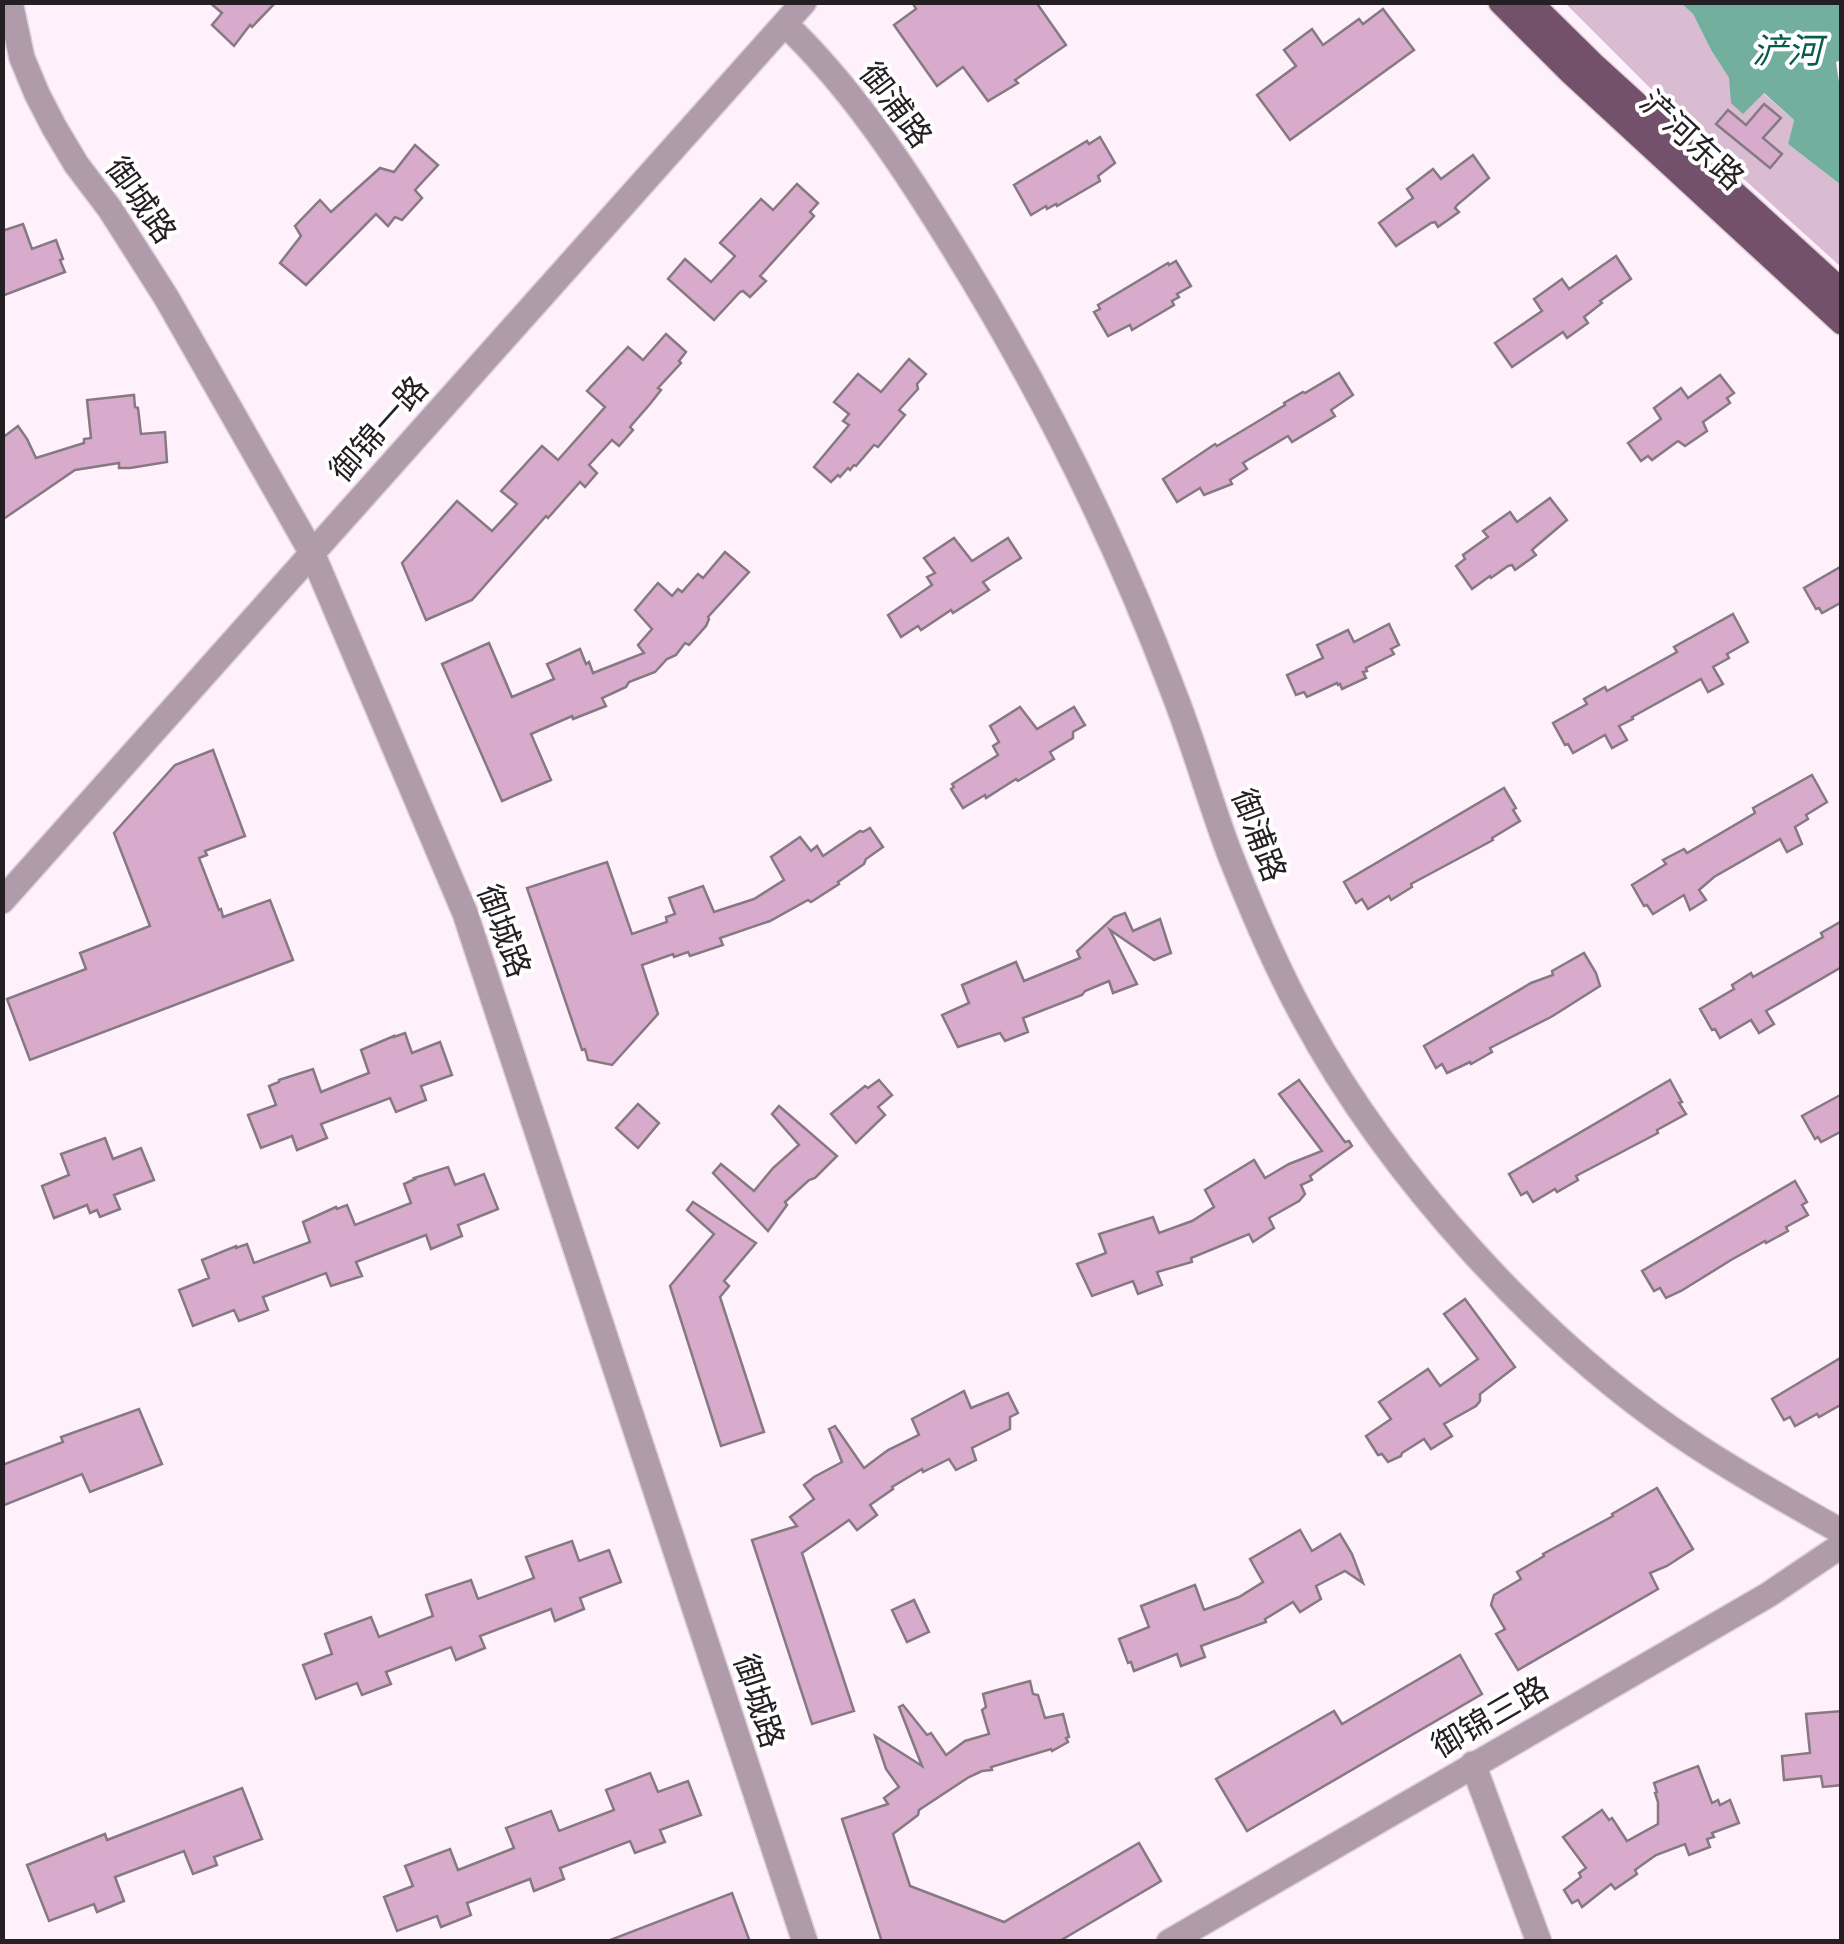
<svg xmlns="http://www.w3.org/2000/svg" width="1844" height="1944" viewBox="0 0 1844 1944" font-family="Quicksand,'Noto Sans SC',sans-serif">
  <rect width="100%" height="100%" fill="#fff1fb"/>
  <!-- green -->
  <polygon fill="#d9bcd2" points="1565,3 1681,3 1693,14 1711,50 1729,78 1763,93 1794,120 1788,144 1841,185 1841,267 1715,153"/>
  <!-- water -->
  <polygon fill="#72af9d" points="1681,3 1841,3 1841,60 1836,62 1842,102 1841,185 1788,144 1794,120 1764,93 1743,114 1731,103 1729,78 1711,50 1693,14"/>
  <!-- building -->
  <g fill="#d8aacc" stroke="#857982" stroke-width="2.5">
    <polygon points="209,2 276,2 252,27 250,25 234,46 212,25 222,13"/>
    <polygon points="912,2 1036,2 1066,45 1015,80 1018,83 988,101 963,67 937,86 894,25 916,9"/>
    <polygon points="1383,9 1414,50 1290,140 1257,95 1296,66 1284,50 1312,29 1323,45 1359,19 1363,24"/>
    <polygon points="1764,104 1781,118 1763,138 1782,154 1770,168 1716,124 1728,110 1746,125"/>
    <polygon points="1100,137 1115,163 1098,176 1100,181 1057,206 1056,204 1047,209 1046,206 1031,215 1014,185 1087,141 1089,144"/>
    <polygon points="415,145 438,165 415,190 422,198 402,220 395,217 388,226 376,214 306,285 280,263 301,236 295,226 320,200 331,212 380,168 394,172"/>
    <polygon points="1473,155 1489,178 1457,205 1455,208 1459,212 1438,227 1435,222 1431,223 1396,246 1379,223 1413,198 1407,189 1433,169 1441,179"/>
    <polygon points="797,184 818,203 810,212 814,216 760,276 766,281 750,297 743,291 740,292 714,320 668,279 685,259 711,282 735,256 720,243 761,199 773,210"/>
    <polygon points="23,224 32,249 56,240 63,259 60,260 65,272 2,296 2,231"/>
    <polygon points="1616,256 1631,279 1600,301 1602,303 1584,317 1588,323 1567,338 1563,332 1512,367 1495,343 1542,311 1534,299 1562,279 1569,289"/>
    <polygon points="1176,261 1191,286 1177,294 1179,297 1172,301 1174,305 1132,330 1130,325 1108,336 1094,312 1100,309 1098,305 1168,263 1169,265"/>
    <polygon points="666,334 686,352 679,361 681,363 658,388 661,390 650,404 630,427 633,430 619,446 612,440 589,465 597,473 585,487 580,482 548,518 546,516 472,600 426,620 402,563 457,501 492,531 517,504 501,491 542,446 558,460 605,407 587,391 628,347 643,360"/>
    <polygon points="909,359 926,374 917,384 918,389 899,410 905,415 878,447 874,445 856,466 854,465 850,470 848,468 840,477 838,475 831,482 814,467 849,425 843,421 849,414 834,402 858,374 881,392"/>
    <polygon points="1339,373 1353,395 1331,410 1335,416 1292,442 1288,436 1243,463 1247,469 1230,480 1232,484 1204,495 1200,488 1177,502 1163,479 1215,444 1217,446 1285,405 1284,403 1303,392 1305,393"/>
    <polygon points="1720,375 1734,393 1727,398 1730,403 1703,422 1707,431 1685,446 1678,441 1652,460 1648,456 1641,461 1628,443 1661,419 1654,408 1681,388 1688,398"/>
    <polygon points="134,395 135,407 138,408 141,434 165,432 167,462 130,468 119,468 119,463 75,470 2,520 2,438 18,426 27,439 36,458 84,443 84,439 91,438 87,400"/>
    <polygon points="1550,498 1567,520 1534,548 1532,550 1536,555 1515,570 1512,565 1508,566 1491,578 1490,576 1472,589 1456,566 1465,559 1463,555 1488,537 1483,531 1510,512 1517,522"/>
    <polygon points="954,538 972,561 1008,538 1021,558 983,582 989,590 953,613 951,610 921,630 918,626 901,637 888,615 932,585 927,577 935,573 924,558"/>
    <polygon points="725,552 749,572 708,617 709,619 706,626 689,645 685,643 676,655 667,659 655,672 629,682 626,687 602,698 606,706 573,719 572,716 531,734 551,780 502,801 442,664 489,643 512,697 554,679 547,664 580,649 586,664 589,662 593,673 644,653 638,645 652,629 635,610 658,583 672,596 678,589 682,592 698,574 703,578"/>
    <polygon points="1842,566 1842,602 1822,613 1819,608 1816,609 1804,588"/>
    <polygon points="1733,614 1748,642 1727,654 1729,658 1713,667 1723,684 1708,692 1701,679 1632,717 1633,719 1619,726 1627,740 1612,748 1605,735 1573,753 1568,744 1565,745 1553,723 1587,704 1584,699 1605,687 1607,691 1677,652 1674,647"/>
    <polygon points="1389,624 1399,645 1391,649 1394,654 1366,668 1367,671 1363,672 1366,678 1342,689 1340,684 1338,685 1337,683 1307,697 1304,692 1296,695 1287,675 1323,658 1317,645 1348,630 1354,642"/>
    <polygon points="1020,707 1037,729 1074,707 1085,725 1073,732 1073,738 1050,752 1054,759 1018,781 1016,779 986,798 985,795 963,808 951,789 954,787 952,784 998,755 993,746 999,742 990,726"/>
    <polygon points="213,750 245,836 205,851 207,855 199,858 219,910 221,909 223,917 270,900 293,960 30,1060 7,999 86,969 80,953 150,926 114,833 175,765"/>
    <polygon points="1812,775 1827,802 1806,815 1808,819 1795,827 1802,844 1787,852 1780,839 1714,877 1699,890 1706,900 1690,910 1684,895 1653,914 1647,905 1644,906 1632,885 1666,864 1663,860 1684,849 1687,853 1755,813 1753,808"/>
    <polygon points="1504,788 1516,808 1513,810 1520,821 1492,838 1493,840 1411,884 1412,887 1391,900 1389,896 1368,909 1362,899 1356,903 1344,882"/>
    <polygon points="870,828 883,847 866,859 864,864 838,882 839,884 811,902 808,900 770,921 720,938 723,945 690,956 688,952 674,957 673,954 642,965 658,1014 612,1065 588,1060 585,1049 582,1050 527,888 607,862 632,934 667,922 666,917 675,914 669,898 703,886 714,912 754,899 784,880 771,857 800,837 811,851 817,846 823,856 860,831 863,832"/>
    <polygon points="1125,913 1133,931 1160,919 1171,953 1154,960 1110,930 1137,984 1113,993 1109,981 1085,991 1082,995 1023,1018 1028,1032 1005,1041 1000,1033 958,1047 942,1015 969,1003 962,985 1016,962 1024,981 1080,958 1077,951 1114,917"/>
    <polygon points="1842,921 1842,971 1840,968 1766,1011 1774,1024 1759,1033 1751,1020 1720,1038 1715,1029 1712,1030 1700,1009 1734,989 1732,985 1751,973 1753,977 1823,937 1821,933"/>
    <polygon points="1584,953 1596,973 1600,986 1551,1017 1490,1048 1492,1052 1471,1064 1470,1062 1447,1073 1442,1064 1436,1068 1424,1046 1531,983 1553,975 1552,971"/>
    <polygon points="405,1033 412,1053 440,1042 452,1075 421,1086 426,1100 396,1112 390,1098 321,1124 327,1138 297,1150 292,1136 261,1148 248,1115 276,1105 269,1086 279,1082 279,1080 313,1069 321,1092 356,1078 369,1073 361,1050 394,1036 394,1037"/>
    <polygon points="879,1080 892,1095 878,1107 885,1115 856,1143 831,1114 865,1086 868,1088"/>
    <polygon points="1299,1080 1345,1142 1349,1141 1352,1146 1310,1176 1312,1180 1301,1185 1305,1194 1299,1201 1269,1218 1274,1228 1253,1242 1249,1234 1191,1258 1192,1262 1157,1272 1162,1285 1138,1294 1133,1281 1092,1296 1077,1264 1106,1253 1099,1234 1153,1217 1159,1233 1192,1221 1214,1207 1205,1190 1254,1160 1265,1178 1289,1164 1322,1151 1279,1094"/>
    <polygon points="1670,1080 1682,1102 1679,1103 1686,1114 1657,1130 1658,1133 1576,1176 1578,1180 1557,1192 1555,1189 1533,1202 1527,1192 1521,1195 1509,1174"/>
    <polygon points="1842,1094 1842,1131 1821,1142 1818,1137 1815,1139 1802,1116"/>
    <polygon points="638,1104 659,1123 638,1148 616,1128"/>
    <polygon points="779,1106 837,1156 815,1178 809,1180 785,1202 787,1205 768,1231 713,1173 721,1164 754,1191 773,1168 799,1145 772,1114"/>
    <polygon points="105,1138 113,1159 141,1148 154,1180 114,1195 120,1209 100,1217 97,1210 90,1213 87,1205 54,1218 42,1186 69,1175 61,1154"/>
    <polygon points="448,1167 455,1185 484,1174 498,1209 458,1225 462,1236 431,1249 426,1235 356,1262 362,1276 331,1286 326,1273 263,1297 268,1310 239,1321 234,1310 193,1326 179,1290 209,1278 202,1260 236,1246 236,1248 247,1244 254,1263 310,1242 303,1222 336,1207 337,1209 347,1205 355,1225 411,1203 404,1184 415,1179 414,1178"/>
    <polygon points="1795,1181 1807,1202 1802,1205 1808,1215 1786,1227 1788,1231 1766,1243 1765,1241 1731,1260 1681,1291 1666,1298 1660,1288 1654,1291 1642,1271"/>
    <polygon points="693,1202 756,1243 724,1281 729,1286 720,1297 764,1432 721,1446 670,1286 714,1234 687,1210"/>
    <polygon points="1465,1299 1515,1367 1480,1394 1480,1401 1476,1406 1444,1424 1452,1436 1431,1449 1424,1439 1402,1453 1401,1456 1388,1462 1382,1454 1378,1455 1366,1436 1391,1419 1379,1402 1428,1369 1440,1386 1478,1359 1444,1314"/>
    <polygon points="1842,1357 1842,1404 1819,1417 1817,1414 1795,1426 1790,1417 1784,1420 1772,1399"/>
    <polygon points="964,1391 971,1408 1008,1393 1018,1413 1010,1417 1010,1429 972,1448 976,1460 956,1470 949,1459 923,1472 922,1469 892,1487 893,1489 870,1505 877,1515 857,1530 849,1520 802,1553 854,1711 812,1724 752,1540 797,1526 790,1517 814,1499 804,1485 814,1477 842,1462 829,1429 835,1426 864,1468 888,1450 919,1435 912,1419"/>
    <polygon points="139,1409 162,1464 90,1492 82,1474 2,1506 2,1465 63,1442 61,1437"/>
    <polygon points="1657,1488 1693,1549 1667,1566 1650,1573 1658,1589 1518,1670 1496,1634 1505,1629 1491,1605 1494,1595 1521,1579 1517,1572 1544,1556 1543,1554 1613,1516 1612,1514"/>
    <polygon points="1300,1530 1312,1551 1340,1534 1352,1554 1363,1583 1345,1571 1316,1586 1321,1599 1300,1612 1293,1602 1265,1619 1266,1622 1201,1646 1205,1657 1181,1666 1177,1654 1134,1671 1131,1662 1128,1663 1119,1639 1149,1627 1141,1606 1195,1585 1204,1610 1239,1597 1263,1582 1250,1559"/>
    <polygon points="572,1541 579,1561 609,1550 621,1582 580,1598 584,1609 555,1621 551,1609 480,1636 485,1648 456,1660 451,1647 386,1672 391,1684 362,1695 357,1683 316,1699 303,1665 332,1654 325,1634 371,1617 379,1637 433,1616 426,1595 471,1580 478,1599 534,1578 526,1557"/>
    <polygon points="914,1600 929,1632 907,1642 892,1610"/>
    <polygon points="1460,1655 1482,1694 1247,1831 1216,1779 1334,1711 1342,1724"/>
    <polygon points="1030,1681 1033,1694 1038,1695 1045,1718 1063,1714 1069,1737 1066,1738 1068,1742 1052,1751 1051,1749 991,1767 992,1770 982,1771 969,1777 919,1810 918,1815 893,1834 910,1886 1004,1922 1139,1843 1161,1881 1058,1942 882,1942 842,1819 888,1804 884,1798 899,1787 886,1769 875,1736 922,1766 899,1707 903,1705 927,1735 931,1733 946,1755 965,1741 989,1734 982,1710 986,1707 983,1694"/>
    <polygon points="1842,1711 1842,1785 1823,1787 1821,1776 1784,1780 1782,1756 1810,1753 1806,1714"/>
    <polygon points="1698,1766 1712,1803 1718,1800 1720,1805 1730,1800 1739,1823 1712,1833 1714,1837 1707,1839 1710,1847 1689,1855 1685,1844 1656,1855 1635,1870 1637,1874 1615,1889 1611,1884 1582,1907 1578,1900 1572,1903 1564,1890 1581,1877 1579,1873 1586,1868 1563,1837 1602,1810 1609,1820 1612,1818 1627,1841 1658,1824 1658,1802 1655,1793 1657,1792 1654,1783"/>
    <polygon points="650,1773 658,1792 688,1781 701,1815 660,1830 665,1842 635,1853 630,1841 560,1868 564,1879 534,1891 530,1879 467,1903 471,1915 441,1927 437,1916 397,1931 384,1897 413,1886 405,1866 450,1849 458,1870 514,1848 506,1828 551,1811 559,1831 614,1810 606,1790"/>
    <polygon points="242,1788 262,1839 214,1857 217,1865 193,1874 184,1851 115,1877 124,1901 97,1912 94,1904 49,1921 27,1865 105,1834 107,1840"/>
    <polygon points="732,1893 750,1942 610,1942 610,1940"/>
  </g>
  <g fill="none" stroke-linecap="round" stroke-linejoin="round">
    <defs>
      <g id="minor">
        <polyline points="10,2 22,58 37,94 54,127 76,164 110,209 166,297 312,553 465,913 805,1942"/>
        <path d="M785,24C849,85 899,160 945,234C1036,379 1113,532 1173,691C1194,744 1209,799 1229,852C1251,908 1274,963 1303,1016C1388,1175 1543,1346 1695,1445C1742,1476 1792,1504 1842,1532"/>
        <polyline points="2,901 804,2"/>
        <polyline points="1473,1764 1539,1942"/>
        <polyline points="1169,1942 1768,1595 1842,1545"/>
      </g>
      <g id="major">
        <polyline points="1501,2 1570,71 1842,322"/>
        <polyline points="1529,2 1592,64 1842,292"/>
      </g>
    </defs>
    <!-- minor casing -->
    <use href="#minor" stroke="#dccfd8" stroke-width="28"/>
    <!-- major casing -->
    <use href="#major" stroke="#dccfd8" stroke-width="28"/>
    <!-- minor -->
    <use href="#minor" stroke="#af9baa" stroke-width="25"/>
    <!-- major -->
    <use href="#major" stroke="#73516b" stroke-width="25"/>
  </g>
  <g text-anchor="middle" stroke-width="8" stroke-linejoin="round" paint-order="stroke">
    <!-- street labels -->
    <g font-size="32" fill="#241f23" stroke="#fff">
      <text transform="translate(896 105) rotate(53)" y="11">御浦路</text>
      <text transform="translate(1692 140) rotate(43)" y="11">浐河东路</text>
      <text transform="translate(141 200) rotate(55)" y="11">御城路</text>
      <text transform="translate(379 429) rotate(-48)" y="11">御锦一路</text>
      <text transform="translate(1259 835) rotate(69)" y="11">御浦路</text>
      <text transform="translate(504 931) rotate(70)" y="11">御城路</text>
      <text transform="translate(759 1701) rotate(72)" y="11">御城路</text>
      <text transform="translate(1490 1717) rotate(-30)" y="11">御锦三路</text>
    </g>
    <!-- water labels -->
    <g font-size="35" font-style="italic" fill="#075d4c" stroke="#fff">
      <text x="1787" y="63">浐河</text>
    </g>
  </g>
  <!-- border -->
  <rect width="1844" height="1944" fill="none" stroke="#241f23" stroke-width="10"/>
</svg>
